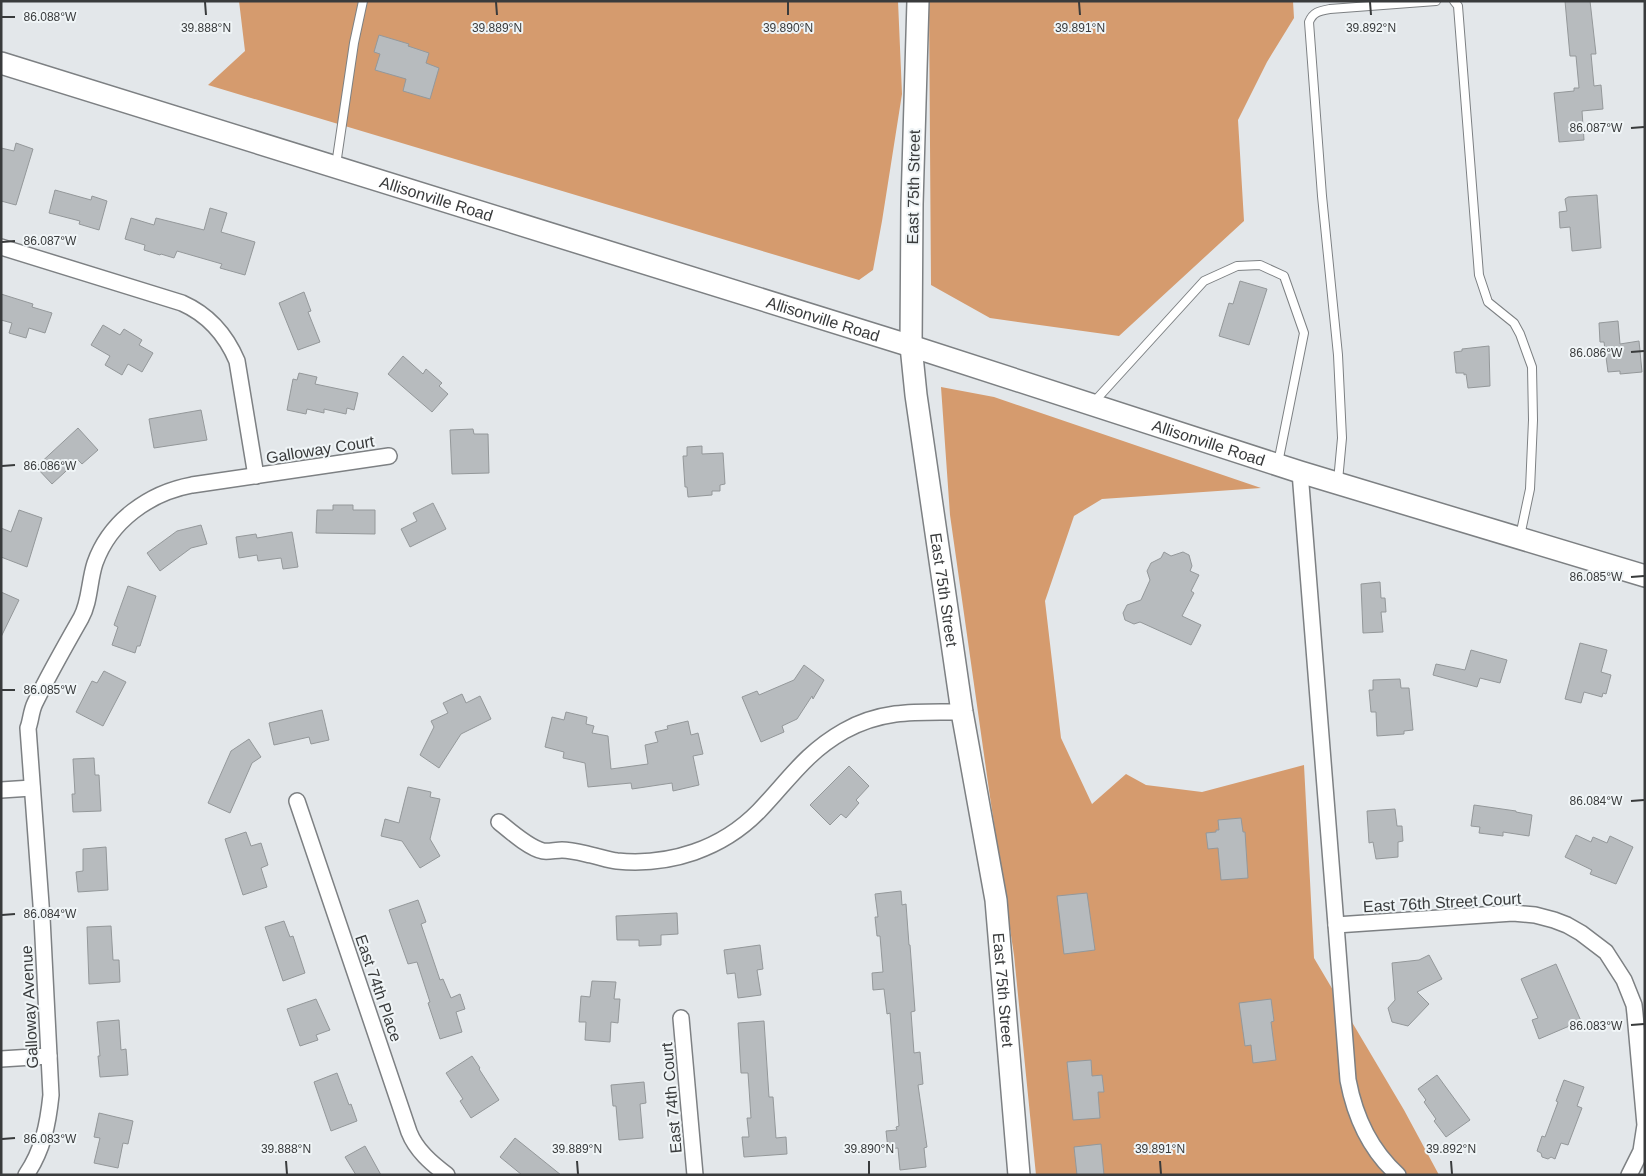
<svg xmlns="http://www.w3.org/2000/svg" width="1646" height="1176" viewBox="0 0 1646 1176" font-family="Arial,sans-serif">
  <rect width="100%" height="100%" fill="#e3e7ea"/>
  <!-- forest -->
  <g fill="#d59b6e">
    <polygon points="239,1 898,1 902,94 882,221 873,270 859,280 208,85 245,51"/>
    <polygon points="929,1 1293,1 1294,18 1267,62 1238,120 1244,221 1119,336 990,318 931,285"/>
    <polygon points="941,387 994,397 1261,488 1102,499 1074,516 1045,601 1061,738 1092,804 1126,774 1146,785 1202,792 1304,765 1314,958 1404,1110 1439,1175 1036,1175 1014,955 990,797 950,515"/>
  </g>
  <!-- building -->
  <g fill="#b7bbbe" stroke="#94989a">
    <polygon points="1565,1 1590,1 1596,54 1591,54 1594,86 1601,85 1603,109 1582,111 1584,140 1559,142 1554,93 1574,91 1574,88 1579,88 1576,56 1570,56"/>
    <polygon points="379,35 409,44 408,46 429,53 426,63 439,68 430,99 403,91 406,79 375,70 380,54 374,52"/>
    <polygon points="16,143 33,149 16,205 1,201 1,148 14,151"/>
    <polygon points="55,190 91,200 92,196 107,201 99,230 79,224 80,221 49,213"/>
    <polygon points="1597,195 1601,248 1572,251 1570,227 1560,228 1559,212 1567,211 1565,199 1568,197"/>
    <polygon points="210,208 227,213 221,232 255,242 245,275 220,268 222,264 177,251 174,258 161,254 160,255 144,250 145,245 125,239 131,218 154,225 156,218 204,230"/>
    <polygon points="1240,281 1267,289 1249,345 1219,336 1229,303 1233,304"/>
    <polygon points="304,292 311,311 308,312 320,342 298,350 279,303"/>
    <polygon points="1,294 33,304 32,307 52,313 45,333 29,328 26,338 9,333 12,323 1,320"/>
    <polygon points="1618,321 1620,344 1639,341 1642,372 1620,374 1620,371 1608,372 1604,342 1600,342 1599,323"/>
    <polygon points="103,325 120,335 124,329 142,340 139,345 153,353 142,372 128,364 122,375 105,365 110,356 91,345"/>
    <polygon points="1489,346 1490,386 1468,388 1466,374 1464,375 1464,373 1456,373 1454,352 1462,351 1462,349"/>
    <polygon points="403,356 423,374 426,369 442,383 439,386 448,394 432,412 388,374"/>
    <polygon points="299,373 317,377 315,384 358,393 354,410 347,408 346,414 324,409 324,413 307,409 306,414 287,410 293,379 297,380"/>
    <polygon points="201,410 207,440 154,448 149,419"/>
    <polygon points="78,428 98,450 82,464 78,460 52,484 36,467"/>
    <polygon points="473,429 474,434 488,434 489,473 452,474 450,430"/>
    <polygon points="702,446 702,454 723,453 725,484 720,485 720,491 712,491 712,495 688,497 687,487 685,487 683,456 687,456 687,447"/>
    <polygon points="433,503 446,529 410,547 401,529 417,521 413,513"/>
    <polygon points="333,505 353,505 353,510 375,510 375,534 316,533 317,510 333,510"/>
    <polygon points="19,510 42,518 27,567 1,557 1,528 11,532"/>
    <polygon points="201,525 207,544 191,548 160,571 147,553 177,531"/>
    <polygon points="292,532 298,567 283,569 281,558 258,561 257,555 239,558 236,537 256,534 257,538"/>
    <polygon points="1164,552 1171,556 1183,552 1189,555 1192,566 1190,571 1199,575 1191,591 1194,593 1182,616 1201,625 1191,645 1140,622 1134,624 1125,620 1123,613 1127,605 1141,600 1150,580 1147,571 1151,563 1161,558"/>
    <polygon points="1380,582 1381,598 1385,598 1386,612 1381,612 1383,632 1363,633 1361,584"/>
    <polygon points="128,586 156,596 140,646 137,646 135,653 112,645 118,627 114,625"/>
    <polygon points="1,592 19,600 1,637"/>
    <polygon points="1580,643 1607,650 1601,672 1611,675 1606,694 1603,693 1602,697 1584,692 1581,703 1565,699"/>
    <polygon points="1471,650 1507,660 1500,683 1480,678 1477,687 1433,675 1436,664 1465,670"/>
    <polygon points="804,665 824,680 813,699 812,696 797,719 782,726 784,732 761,742 742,697 757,691 759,695 794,680"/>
    <polygon points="104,671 126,682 103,726 76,712 92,681 97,683"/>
    <polygon points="1400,679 1401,688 1409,688 1413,730 1404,731 1404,734 1377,736 1376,712 1371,712 1369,690 1373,690 1373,680"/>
    <polygon points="462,694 466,703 480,696 491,719 461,734 439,768 420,755 434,727 431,721 448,713 443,703"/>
    <polygon points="322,710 329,740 311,744 309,737 274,745 269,723"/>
    <polygon points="566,712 587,717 586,724 594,726 592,733 608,736 611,769 648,764 645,745 658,742 655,732 668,729 667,726 688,721 691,735 698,733 703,754 693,756 699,785 673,791 672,783 632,789 631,783 588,787 585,763 563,758 564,752 545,747 552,717 564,720"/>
    <polygon points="249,739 261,757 252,763 230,813 208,803 231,751"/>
    <polygon points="94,758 95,775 99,775 101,811 73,812 72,794 75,794 73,759"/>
    <polygon points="849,766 869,786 856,800 859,803 846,818 841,814 830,825 810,805"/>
    <polygon points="408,787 431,792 430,797 440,799 430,839 440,856 420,868 402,841 381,836 385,819 399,823"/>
    <polygon points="1474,805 1516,811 1516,812 1532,815 1529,836 1503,832 1503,836 1479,833 1480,827 1471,826"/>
    <polygon points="1395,809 1397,826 1402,826 1403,841 1398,842 1398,857 1376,859 1373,842 1369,843 1367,811"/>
    <polygon points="1241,818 1243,832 1245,832 1248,878 1221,880 1218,848 1208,849 1206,833 1216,832 1216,830 1219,830 1218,820"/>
    <polygon points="246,832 251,846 261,843 268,865 261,868 267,887 243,895 225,839"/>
    <polygon points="1576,835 1591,842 1593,837 1607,843 1610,836 1633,847 1616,884 1590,874 1592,870 1565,857"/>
    <polygon points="106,847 108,890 78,892 76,872 83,871 83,849"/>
    <polygon points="901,891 902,905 906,904 909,945 910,945 915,1011 911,1012 914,1053 920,1052 923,1084 918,1085 927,1147 924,1148 926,1167 900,1170 898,1148 888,1149 886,1131 897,1130 896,1127 899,1126 890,1013 887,1014 884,989 873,990 872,973 883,972 880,936 877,936 875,917 878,917 875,894"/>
    <polygon points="1087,893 1095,950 1064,954 1057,896"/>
    <polygon points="418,900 426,922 421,924 440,980 443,979 451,998 460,994 465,1009 456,1012 462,1032 440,1039 428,1003 430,1002 417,962 408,964 389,910"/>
    <polygon points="677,913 678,934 661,935 661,945 639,946 639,940 617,940 616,916"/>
    <polygon points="284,921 290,937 293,936 305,973 283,981 265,927"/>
    <polygon points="111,926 113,960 119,960 120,982 89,984 87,927"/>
    <polygon points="760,945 763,969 757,970 761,995 738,998 735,973 727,974 724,950"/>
    <polygon points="1429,955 1442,979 1417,992 1429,1004 1408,1026 1392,1022 1388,1008 1395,1000 1392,963 1419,960"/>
    <polygon points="1556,964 1581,1021 1539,1039 1532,1020 1538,1018 1521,979"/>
    <polygon points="592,981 616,982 614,999 620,999 618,1023 611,1022 610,1042 585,1040 586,1022 579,1022 581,996 590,997"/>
    <polygon points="316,999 330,1030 316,1035 318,1040 300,1046 287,1009"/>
    <polygon points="1271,999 1274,1021 1271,1022 1276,1060 1253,1063 1251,1045 1245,1046 1239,1003"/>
    <polygon points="119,1020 121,1050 126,1049 128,1075 100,1077 98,1056 100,1056 97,1022"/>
    <polygon points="764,1021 769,1097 773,1097 776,1138 786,1137 787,1154 744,1157 742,1137 749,1137 747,1118 751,1118 748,1073 741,1073 738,1023"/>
    <polygon points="472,1056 480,1068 479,1069 499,1100 471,1118 460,1101 463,1099 446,1073"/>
    <polygon points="1091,1060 1092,1076 1102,1075 1104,1092 1098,1092 1100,1118 1073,1120 1067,1062"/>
    <polygon points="337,1073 349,1105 351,1104 357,1121 331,1131 314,1082"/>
    <polygon points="1437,1075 1470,1120 1446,1137 1434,1121 1436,1119 1424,1102 1426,1100 1418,1089"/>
    <polygon points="1564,1080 1584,1087 1577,1106 1582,1108 1568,1145 1561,1143 1555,1159 1551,1157 1548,1159 1542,1157 1541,1153 1537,1151 1542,1136 1545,1137 1558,1102 1556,1101"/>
    <polygon points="644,1082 646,1103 640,1104 643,1138 619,1140 616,1106 613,1106 611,1085"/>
    <polygon points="99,1113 133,1121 128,1144 123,1143 118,1168 94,1163 100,1138 94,1137"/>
    <polygon points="515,1138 561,1175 522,1175 500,1157"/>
    <polygon points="1101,1144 1104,1175 1077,1175 1074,1147"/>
    <polygon points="365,1146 381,1175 356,1175 345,1157"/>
  </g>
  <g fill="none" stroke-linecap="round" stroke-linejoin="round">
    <defs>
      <g id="lane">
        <polyline points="1454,1 1458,6 1479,275 1488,302 1514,323 1520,334 1532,367 1533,420 1530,489 1520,536"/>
        <polyline points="336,165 354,43 363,1"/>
        <polyline points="1093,403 1204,281 1237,266 1260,265 1284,276 1304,333 1278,463"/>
        <path d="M1338,481L1342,438L1338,355L1322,196L1309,22C1313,12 1319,11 1330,9L1436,1"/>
      </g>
      <g id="street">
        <path d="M1,247L182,303C209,315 226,335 237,361L256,476"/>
        <polyline points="1300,472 1336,925"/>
        <polyline points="1,790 32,788"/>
        <path d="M297,801L409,1132C416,1150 431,1163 447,1175"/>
        <path d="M499,822C510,831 529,848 543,851C548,852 556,850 562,850C571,850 582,853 591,855C600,857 609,860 617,861C670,866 722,849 759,811C788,781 805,753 844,731C883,709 919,712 962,712"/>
        <polyline points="681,1018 695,1175"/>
        <polyline points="1,1059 49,1056"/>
        <path d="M26,1175C43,1150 48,1124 51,1095L42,918L28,728C31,720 31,711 35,703C49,674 65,646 81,618C90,602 89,581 95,563C110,521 149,493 192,485L389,456"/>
        <path d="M1398,1175C1370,1150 1355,1117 1348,1080L1336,925L1513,913L1535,915L1554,920L1567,925L1581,933L1606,952L1624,980L1634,1005L1635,1014L1645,1125L1641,1151L1629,1175"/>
      </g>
      <g id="secondary">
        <path id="s1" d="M918,1L912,204L911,346L916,395L962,712L996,900L1019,1175"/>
        <path id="s2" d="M1,63L911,346L1300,472L1645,576"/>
      </g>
    </defs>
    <!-- lane casing -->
    <use href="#lane" stroke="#7d8083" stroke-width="10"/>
    <!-- street casing -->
    <use href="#street" stroke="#7d8083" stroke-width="18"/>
    <!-- secondary casing -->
    <use href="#secondary" stroke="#7d8083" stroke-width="24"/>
    <!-- lane -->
    <use href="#lane" stroke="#fff" stroke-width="8"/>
    <!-- street -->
    <use href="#street" stroke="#fff" stroke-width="15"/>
    <!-- secondary -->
    <use href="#secondary" stroke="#fff" stroke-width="21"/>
  </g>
  <!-- ticks -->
  <path fill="none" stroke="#393b3c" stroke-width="2" d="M205,2L206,15M496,2L497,15M788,2V15M1079,2L1080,15M1370,2L1371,15M2,17H15M1631,128L1644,127M2,242L15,241M1631,352L1644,351M2,466L15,465M1631,577L1644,576M2,690H15M1631,801L1644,800M2,915L15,914M1631,1025L1644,1024M2,1139L15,1138M286,1161L287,1174M577,1161L578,1174M869,1161V1174M1160,1161L1161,1174M1451,1161L1452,1174"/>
  <g text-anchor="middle" stroke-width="4" stroke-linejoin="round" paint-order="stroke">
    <!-- street labels -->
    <g font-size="16" fill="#393b3c" stroke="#f0f5f7">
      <text transform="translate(913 187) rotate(-89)" y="6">East 75th Street</text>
      <text dy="6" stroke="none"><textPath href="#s2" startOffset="456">Allisonville Road</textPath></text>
      <text dy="6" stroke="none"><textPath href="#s2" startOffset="861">Allisonville Road</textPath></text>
      <text dy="6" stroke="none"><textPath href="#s2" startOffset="1266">Allisonville Road</textPath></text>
      <text transform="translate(320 449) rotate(-9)" y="6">Galloway Court</text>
      <text dy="6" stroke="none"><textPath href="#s1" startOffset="591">East 75th Street</textPath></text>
      <text transform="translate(1442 902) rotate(-3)" y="6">East 76th Street Court</text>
      <text transform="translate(379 988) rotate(71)" y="6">East 74th Place</text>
      <text dy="6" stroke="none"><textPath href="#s1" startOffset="996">East 75th Street</textPath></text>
      <text transform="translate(29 1007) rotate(-93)" y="6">Galloway Avenue</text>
      <text transform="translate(671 1098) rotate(-95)" y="6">East 74th Court</text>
    </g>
  </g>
  <g font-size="12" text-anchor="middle" fill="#393b3c" stroke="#f0f5f7" stroke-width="4" stroke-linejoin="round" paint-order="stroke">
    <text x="50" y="21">86.088°W</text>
    <text x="206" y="32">39.888°N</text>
    <text x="497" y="32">39.889°N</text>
    <text x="788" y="32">39.890°N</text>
    <text x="1080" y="32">39.891°N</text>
    <text x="1371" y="32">39.892°N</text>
    <text x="1596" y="132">86.087°W</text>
    <text x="50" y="245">86.087°W</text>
    <text x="1596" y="357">86.086°W</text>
    <text x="50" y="470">86.086°W</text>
    <text x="1596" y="581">86.085°W</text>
    <text x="50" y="694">86.085°W</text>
    <text x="1596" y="805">86.084°W</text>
    <text x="50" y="918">86.084°W</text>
    <text x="1596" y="1030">86.083°W</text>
    <text x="50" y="1143">86.083°W</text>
    <text x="286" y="1153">39.888°N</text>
    <text x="577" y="1153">39.889°N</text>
    <text x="869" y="1153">39.890°N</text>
    <text x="1160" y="1153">39.891°N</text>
    <text x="1451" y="1153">39.892°N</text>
  </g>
  <!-- border -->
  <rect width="1646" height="1176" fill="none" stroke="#393b3c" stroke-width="5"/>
</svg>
